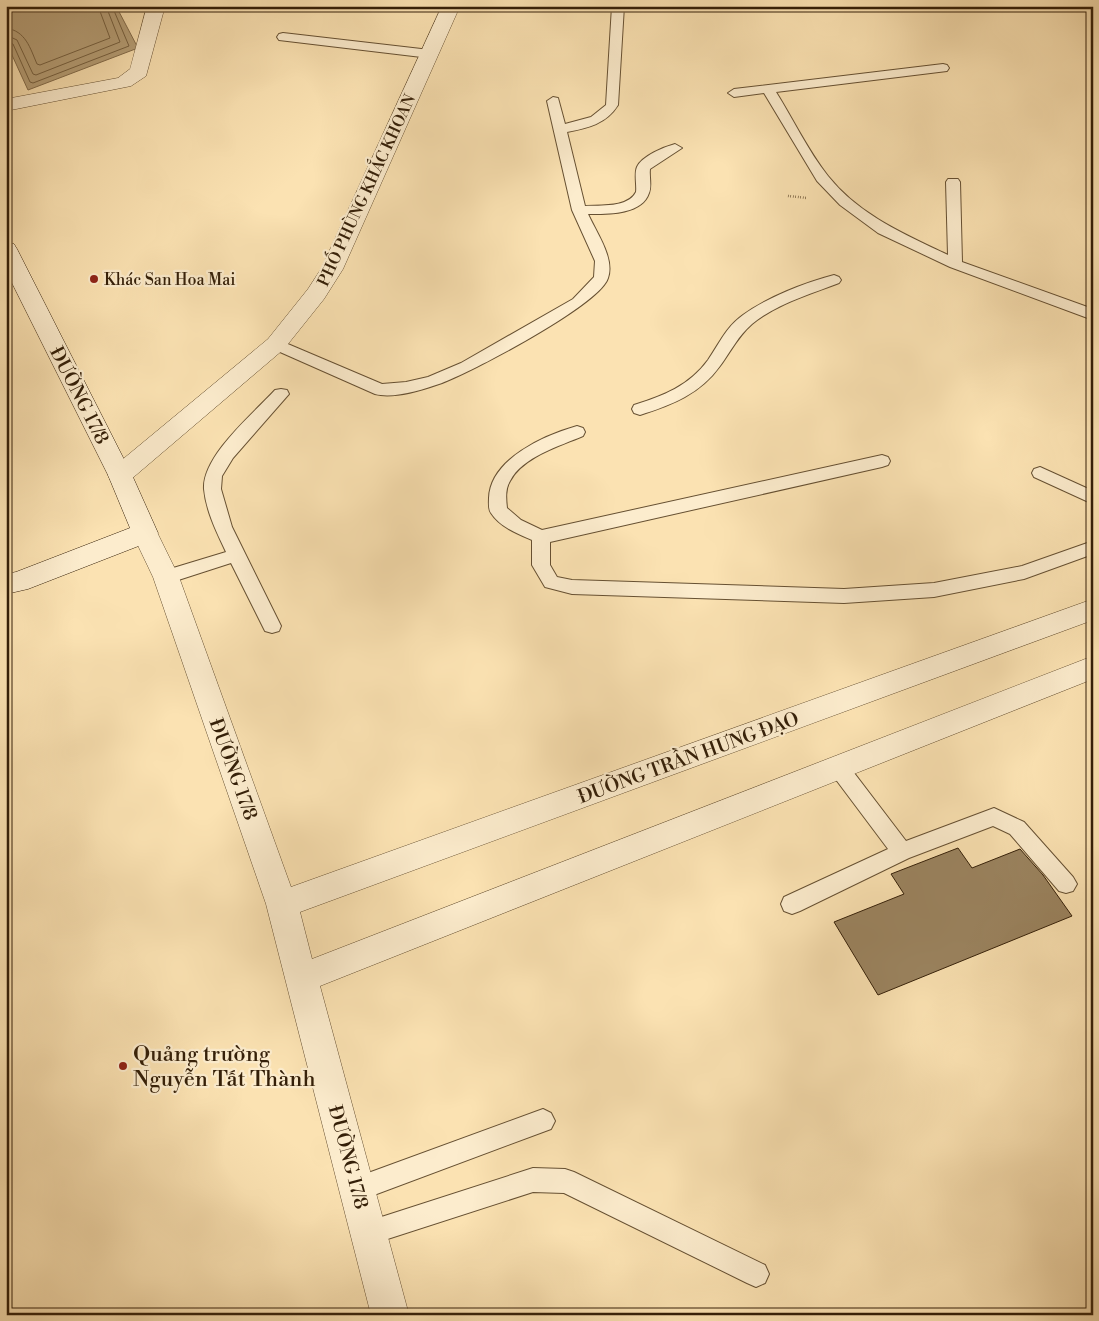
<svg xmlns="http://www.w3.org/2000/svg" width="1099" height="1321" viewBox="0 0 1099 1321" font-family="'Libre Bodoni',serif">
  <rect width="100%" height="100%" fill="#fbe2b2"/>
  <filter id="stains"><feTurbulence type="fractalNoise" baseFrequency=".004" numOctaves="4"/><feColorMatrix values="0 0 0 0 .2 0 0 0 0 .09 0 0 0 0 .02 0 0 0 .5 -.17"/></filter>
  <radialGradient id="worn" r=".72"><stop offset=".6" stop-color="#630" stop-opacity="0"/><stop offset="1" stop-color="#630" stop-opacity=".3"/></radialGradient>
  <!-- water -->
  <polygon fill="#b7a078" stroke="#836c4b" points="6,6 116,6 138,48 28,90 6,42"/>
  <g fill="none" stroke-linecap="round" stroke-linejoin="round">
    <!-- shore -->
    <g stroke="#766040" stroke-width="1">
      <path d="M6,28C26,31 30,48 37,64L40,65L110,38L98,6"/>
      <polyline points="6,35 17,40 33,74 36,75 120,42 106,6"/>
      <polyline points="6,41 13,44 30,82 33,83 129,46 112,6"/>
    </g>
  </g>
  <!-- building -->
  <polygon fill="#9b8460" stroke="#341f08" points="958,848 972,868 1020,849 1043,875 1072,916 878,995 834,922 904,894 891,874"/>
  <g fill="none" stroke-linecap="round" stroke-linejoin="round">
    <defs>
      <g id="service">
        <path d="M612,6H624L618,105C606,124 588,128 567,132L585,206C600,205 628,208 636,192C637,185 634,174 637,167C642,156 664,147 675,144L682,148L650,169C649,177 652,186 649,193C642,215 607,214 588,214C596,232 615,258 608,278C600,305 468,374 439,384C422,390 393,399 375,394L271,348L268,344L271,340L276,339L382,384L406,382L428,377L461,363L573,299L594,277L595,261L572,210L547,101L553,97L558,98L565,124L591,117L606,105Z"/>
        <polygon points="283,33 430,50 436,54 430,58 279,40 277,37 279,34"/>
        <path d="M943,64L947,65L949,68L947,71L776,92C793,119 808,151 828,176C859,215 904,234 948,255L946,182L948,179H958L960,182L962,262L1093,309V320L950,267L878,233L840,205L817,181L764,93L734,97L728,93L734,89Z"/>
        <path d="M834,275L839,277L841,280L839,283C811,294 776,304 752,324C738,336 731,351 720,366C700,394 672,405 640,415L634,413L632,409L634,405C663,396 689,386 708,360C719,344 726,327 743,315C768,297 804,283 834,275Z"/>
        <path d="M281,389L287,390L289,394L233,458L222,476L221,489L232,527L281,626L279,631L272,633L265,631L231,563L166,584L160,582L157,577L160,572L226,552C217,533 206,511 204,489C202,456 254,413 275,390Z"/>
        <path d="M577,426L583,428L585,432L583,436C560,446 522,457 510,481C505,489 506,499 507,508L521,520L542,530L882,455L888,457L890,461L888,465L882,467L550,542V565L557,577L572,580L844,589L934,583L1022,566L1093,541V554L1024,579L934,597L844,603L572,594L545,587L532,565V540C518,534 500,527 491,513C488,509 489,502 489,498C490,459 545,435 577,426Z"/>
        <polygon points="1040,467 1093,491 1093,504 1034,477 1032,473 1034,469"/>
        <polygon points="838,759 845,761 906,841 994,808 1024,822 1073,877 1077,884 1073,891 1066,893 1059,891 1010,834 993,826 909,858 800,911 792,914 784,911 781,904 784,897 888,849 831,773 828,767 831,761"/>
        <polygon points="543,1109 551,1113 555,1121 551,1129 358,1201 349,1198 346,1189 349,1180"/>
        <polygon points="533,1168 565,1169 574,1172 765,1265 769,1274 765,1283 756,1287 747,1283 564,1193 533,1192 369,1245 360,1242 357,1233 360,1224 369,1221"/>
      </g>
      <polygon id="minor" points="147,6 165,6 146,76 131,86 6,111 6,99 118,78 130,69"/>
      <g id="tertiary">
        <polygon points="442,6 460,6 343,269 324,299 284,349 129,481 120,484 111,481 108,475 111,469 268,339 308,289 321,269"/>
        <polygon points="145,524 154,526 179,577 291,887 1093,599 1093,620 300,912 312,959 1093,656 1093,679 320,986 409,1315 371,1315 266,904 153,577 132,533 136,526"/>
      </g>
      <polygon id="secondary" points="6,243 14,244 17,249 132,475 158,533 154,540 28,589 6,594 6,574 16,572 130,528 108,475 6,271"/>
    </defs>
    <!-- service casing -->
    <use href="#service" stroke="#665032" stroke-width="2"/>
    <!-- minor casing -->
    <use href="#minor" stroke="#665032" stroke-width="1"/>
    <!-- tertiary casing -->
    <use href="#tertiary" stroke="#665032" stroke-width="1"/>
    <!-- secondary casing -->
    <use href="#secondary" stroke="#341f08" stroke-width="1"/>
    <!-- path -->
    <polyline stroke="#341f08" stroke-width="2.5" stroke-dasharray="0.5 2" stroke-linecap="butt" points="788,196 807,198"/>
    <!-- service -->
    <use href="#service" fill="#fceccd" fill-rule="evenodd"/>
    <!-- minor -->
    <use href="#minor" fill="#fceccd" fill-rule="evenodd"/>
    <!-- tertiary -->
    <use href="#tertiary" fill="#fceccd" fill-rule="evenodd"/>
    <!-- secondary -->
    <use href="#secondary" fill="#fceccd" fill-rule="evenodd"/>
  </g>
  <!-- markers -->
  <g fill="#8f2418" stroke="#fceccd" stroke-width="2">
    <circle cx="94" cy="279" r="5"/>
    <circle cx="123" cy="1066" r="5"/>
  </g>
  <g text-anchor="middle" stroke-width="4.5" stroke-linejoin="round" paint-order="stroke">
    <!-- far-street labels -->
    <g font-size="16" fill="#341f08" stroke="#fceccd">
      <text transform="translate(366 190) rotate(-65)" y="6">PHỐ PHÙNG KHẮC KHOAN</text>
    </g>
    <!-- far-poi labels -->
    <g font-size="16" fill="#341f08" stroke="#fceccd" text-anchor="start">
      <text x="104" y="285">Khác San Hoa Mai</text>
    </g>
    <!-- street labels -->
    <g font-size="19" fill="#341f08" stroke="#fceccd">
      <text transform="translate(80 395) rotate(63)" y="7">ĐƯỜNG 17/8</text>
      <text transform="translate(688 757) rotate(-20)" y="7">ĐƯỜNG TRẦN HƯNG ĐẠO</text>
      <text transform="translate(234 769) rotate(70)" y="7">ĐƯỜNG 17/8</text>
      <text transform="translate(349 1157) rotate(75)" y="7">ĐƯỜNG 17/8</text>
    </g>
    <!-- near-poi labels -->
    <g font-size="22" fill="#341f08" stroke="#fceccd" text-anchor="start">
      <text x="133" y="1061">Quảng trường<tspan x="133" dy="25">Nguyễn Tất Thành</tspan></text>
    </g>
  </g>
  <!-- margin -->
  <rect width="1099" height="1321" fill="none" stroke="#fbe2b2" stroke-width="25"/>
  <rect x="8" y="8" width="1084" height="1306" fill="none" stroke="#341f08" stroke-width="2.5"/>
  <rect x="12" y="12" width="1074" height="1296" fill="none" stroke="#341f08"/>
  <rect width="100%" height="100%" filter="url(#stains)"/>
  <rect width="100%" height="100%" fill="url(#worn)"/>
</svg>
